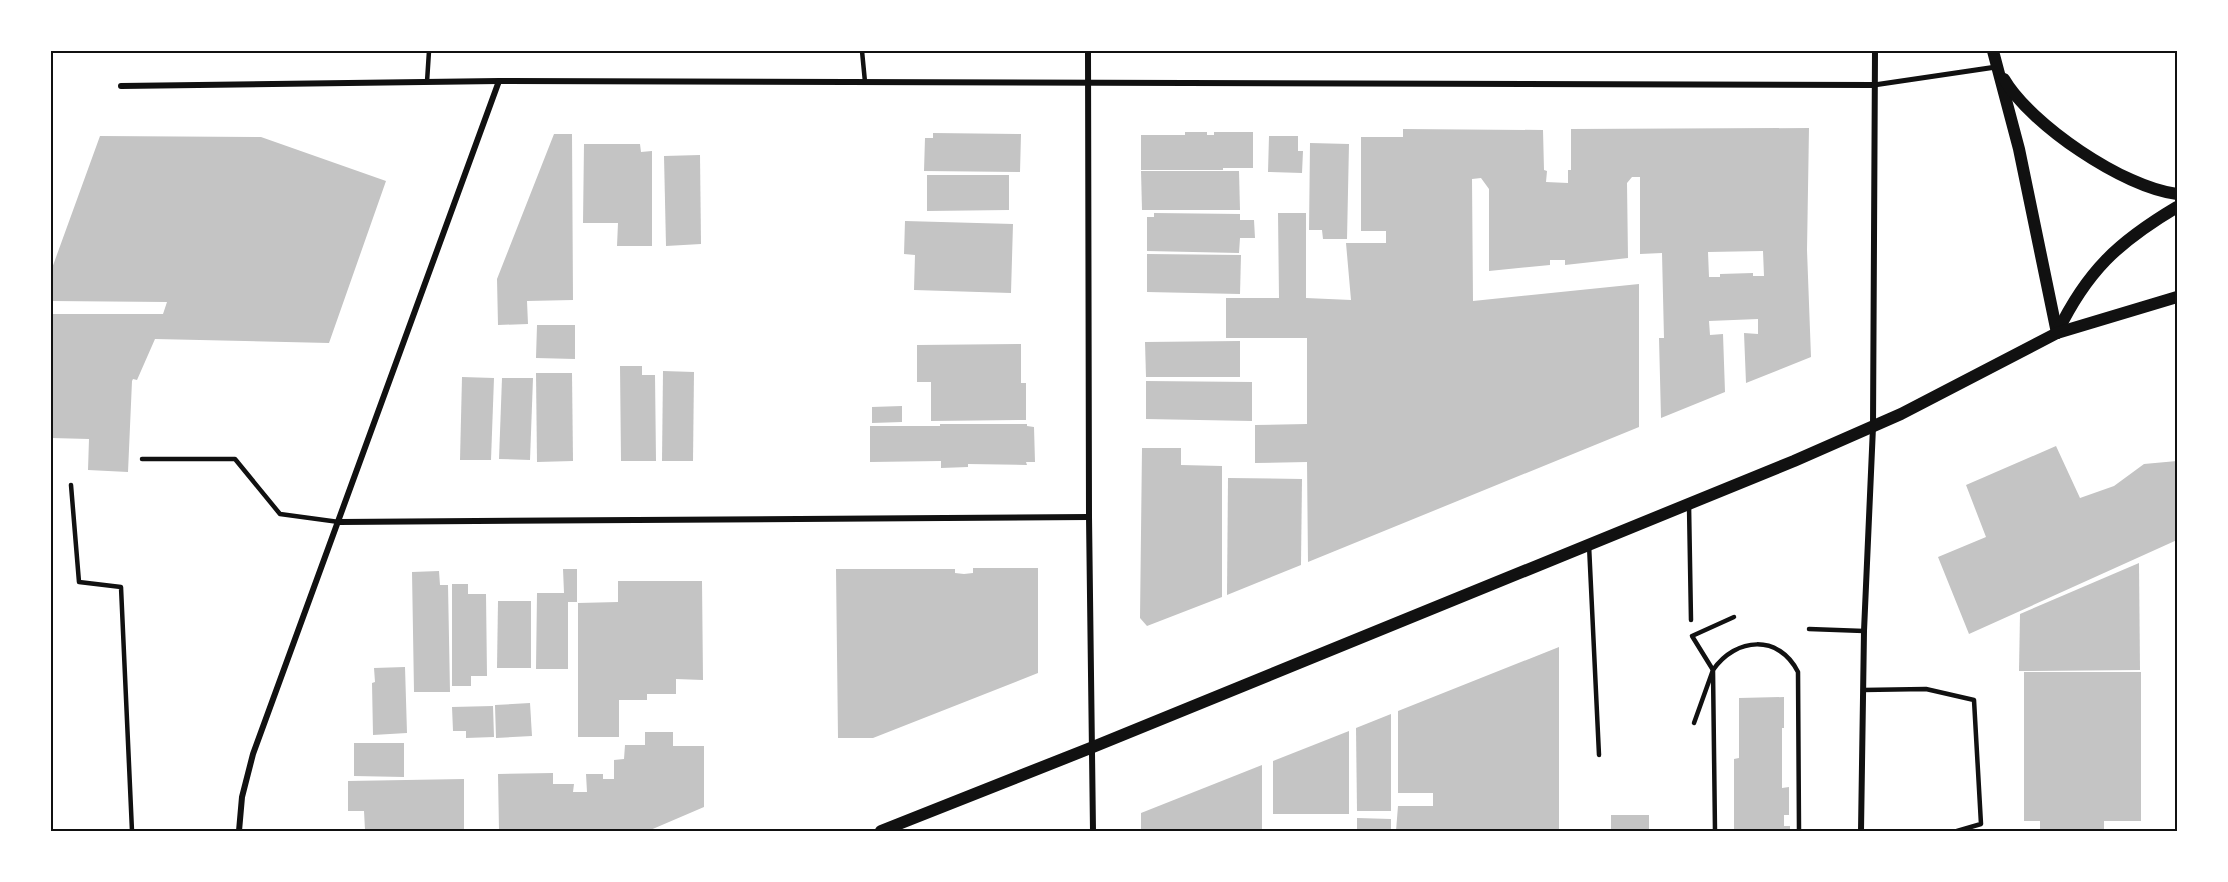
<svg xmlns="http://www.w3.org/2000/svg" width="2228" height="882" viewBox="0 0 2228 882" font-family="Jost,sans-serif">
  <rect width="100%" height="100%" fill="#fff"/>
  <!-- building -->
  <g fill="#c4c4c4" fill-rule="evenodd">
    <path d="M1809,128L1807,250L1811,357L1746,383L1744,333L1758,334V319L1709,321L1710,335L1723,334L1725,392L1661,418L1659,338H1664L1662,253L1640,254V177H1632L1627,183L1628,258L1565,265V260H1550V265L1489,271V189L1481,178L1472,179L1473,301L1639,284V427L1308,562L1307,462L1255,463V425L1307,424V338H1226V298H1279L1278,213H1306V298L1351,300L1346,243H1386V231H1361V137H1403V129L1543,130L1544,170L1547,171L1546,182L1568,183V170H1571V129ZM1763,251L1764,276H1753V273L1720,274V277H1709L1708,252Z"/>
    <polygon points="1185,132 1207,132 1207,135 1214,135 1214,132 1253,132 1253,168 1223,168 1223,170 1141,170 1141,135 1185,135"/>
    <polygon points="933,133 1021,134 1020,172 924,171 925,138 933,138"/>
    <polygon points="554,134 572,134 573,300 527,301 528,324 498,325 497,279"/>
    <polygon points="100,136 261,137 386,181 329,343 155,339 137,380 133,379 132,381 128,472 88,470 89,439 51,438 51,314 163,314 167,302 51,301 51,271"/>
    <polygon points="1269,136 1298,136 1298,151 1303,151 1302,173 1268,172"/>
    <polygon points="1310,143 1349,144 1347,239 1323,239 1322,230 1309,230"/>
    <polygon points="584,144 640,144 641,152 652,151 652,246 617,246 618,223 583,223"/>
    <polygon points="700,155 701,244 666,246 664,156"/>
    <polygon points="1141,171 1239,171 1240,210 1142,210"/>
    <polygon points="927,175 1009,175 1009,210 927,211"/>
    <polygon points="1154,213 1240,214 1240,220 1254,220 1255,238 1240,238 1239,253 1147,251 1147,217 1154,217"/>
    <polygon points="905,221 1013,224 1011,293 914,290 915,255 904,254"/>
    <polygon points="1147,254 1241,255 1240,294 1147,292"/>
    <polygon points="537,325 575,325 575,359 536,358"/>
    <polygon points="1240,341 1240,377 1146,377 1145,342"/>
    <polygon points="1021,344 1021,383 1026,383 1026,420 931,421 931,382 917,382 917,345"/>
    <polygon points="620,366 642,366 642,375 655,375 656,461 621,461"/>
    <polygon points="663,371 694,372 693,461 662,461"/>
    <polygon points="536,373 572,373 573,461 537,462"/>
    <polygon points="462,377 494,378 491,460 460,460"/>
    <polygon points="502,378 533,378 530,460 499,459"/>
    <polygon points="1146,381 1252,382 1252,421 1146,419"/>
    <polygon points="902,406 902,422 872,423 872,407"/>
    <polygon points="940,424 1027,424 1027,426 1034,427 1035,462 1026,462 1027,465 968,464 968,467 941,468 941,461 870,462 870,426 940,426"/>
    <polygon points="2056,446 2080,498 2114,486 2144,464 2177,461 2177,540 1969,634 1938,557 1986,537 1966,485"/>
    <polygon points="1142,448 1181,448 1181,465 1222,466 1222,597 1147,626 1140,618"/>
    <polygon points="1228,478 1302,479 1301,565 1227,595"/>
    <polygon points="2139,563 2140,670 2019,671 2020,614"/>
    <polygon points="973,568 1038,568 1038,673 873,738 838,738 836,569 955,569 955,573 964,574 973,573"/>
    <polygon points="563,569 577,569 577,602 568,602 568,669 536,669 537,593 564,593"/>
    <polygon points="439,571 440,585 448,585 450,692 414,692 412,572"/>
    <polygon points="618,581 702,581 703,680 676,679 676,694 647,694 647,700 619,700 619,737 578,737 578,603 618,602"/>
    <polygon points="452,584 468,584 468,594 486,594 487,676 471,676 471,686 452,686"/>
    <polygon points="498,601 531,601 531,668 497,668"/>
    <polygon points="1559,647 1559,831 1396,831 1398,806 1433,806 1433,793 1398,793 1398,711"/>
    <polygon points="405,667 407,733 373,735 372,683 375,682 374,668"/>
    <polygon points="2024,672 2141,672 2141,821 2104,821 2104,831 2040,831 2040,821 2024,821"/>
    <polygon points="1784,697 1784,728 1782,728 1782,788 1789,787 1789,815 1784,815 1784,826 1790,826 1790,831 1734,831 1734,759 1739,758 1739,698"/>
    <polygon points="530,703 532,736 496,738 495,705"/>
    <polygon points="493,706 494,737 466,738 466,731 453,731 452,707"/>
    <polygon points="1391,714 1391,811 1357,811 1356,728"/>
    <polygon points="1349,731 1349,814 1273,814 1273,761"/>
    <polygon points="645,732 673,732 673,746 704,746 704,807 648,831 499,831 498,774 553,773 553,784 574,784 573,792 587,792 586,774 603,774 603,779 614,779 614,760 624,759 625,745 645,745"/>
    <polygon points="354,743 404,743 404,777 354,776"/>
    <polygon points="1262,765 1262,831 1141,831 1141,813"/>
    <polygon points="464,779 464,829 365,830 364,811 348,811 348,781"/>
    <rect x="1611" y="815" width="38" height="16"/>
    <polygon points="1357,818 1391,819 1391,831 1357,831"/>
  </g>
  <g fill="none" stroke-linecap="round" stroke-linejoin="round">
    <!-- service -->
    <g stroke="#111" stroke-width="4.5">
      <polyline points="862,51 865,82"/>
      <polyline points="427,82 429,51"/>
      <polyline points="142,459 235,459 280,514 339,522"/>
      <polyline points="71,485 79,582 121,587 132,831"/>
      <polyline points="1689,505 1691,620"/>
      <polyline points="1589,545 1599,755"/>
      <polyline points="1809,629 1864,631"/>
      <polyline points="1863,690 1926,689 1974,700 1981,824 1957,831"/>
      <polyline points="1694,723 1713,670 1692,636 1734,617"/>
      <path d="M1715,831L1713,670C1736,637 1779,634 1798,672L1799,831"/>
    </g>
    <!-- pedestrian -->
    <polyline stroke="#111" stroke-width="5" points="1874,85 1996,67"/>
    <!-- minor -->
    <g stroke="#111" stroke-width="6">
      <polyline points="1088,51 1089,517 1093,831"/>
      <polyline points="121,86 499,81 1874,85"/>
      <polyline points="339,522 1089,517"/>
      <polyline points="239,831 242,797 253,754 499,81"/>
      <polyline points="1861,831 1864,631 1873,427 1875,51"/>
    </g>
    <!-- secondary -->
    <g stroke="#111" stroke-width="12">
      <polyline points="1993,51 2019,149 2057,333"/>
      <path d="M2004,79C2030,124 2124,188 2177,194"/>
      <path d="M2057,333C2087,271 2118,242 2177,207"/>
      <polyline points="881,831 1093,747 1794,461 1901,414 2057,333 2177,297"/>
    </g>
  </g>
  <!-- border -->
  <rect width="2228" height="882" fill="none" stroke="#ffffff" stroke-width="105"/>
  <rect x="52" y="52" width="2124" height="778" fill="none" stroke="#111" stroke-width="2"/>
</svg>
